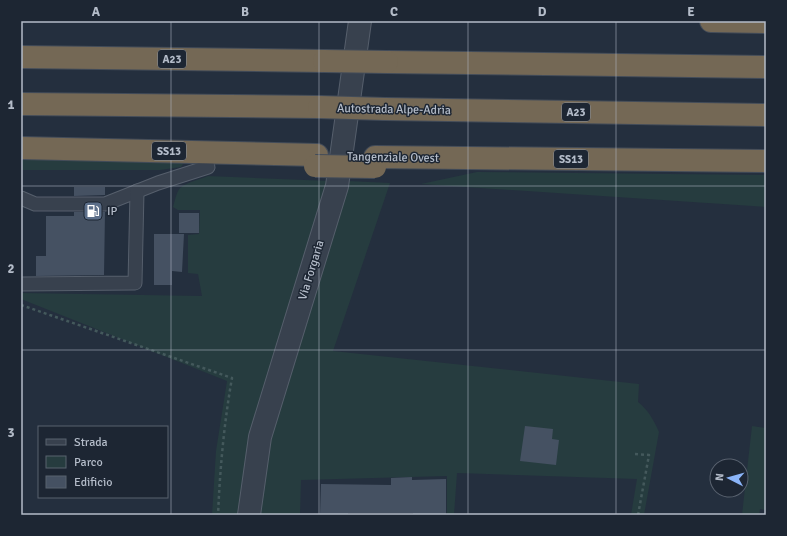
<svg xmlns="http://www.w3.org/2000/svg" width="787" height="536" viewBox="0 0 787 536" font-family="Signika,sans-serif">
  <rect width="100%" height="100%" fill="#242f3e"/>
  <!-- green -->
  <g fill="#263c3f">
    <polygon points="21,159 186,160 181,167 160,170 21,170"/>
    <polygon points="477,172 766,175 766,207 421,184"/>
    <path d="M208,176L330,181L239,515H212L216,451L227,381L21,299V293L202,296L198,274L188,273V235L199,234L200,210H178L173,207C175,201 176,193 180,188C185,183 201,179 208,176Z"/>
    <path d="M348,181L390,183L333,351L639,384L638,402C649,411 653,419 659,432L644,515H631L637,479L457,473L454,515H447V476L301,480L300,515H259L268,440Z"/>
    <polygon points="752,426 766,428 766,510 760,509 759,515 742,515"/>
  </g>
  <!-- building -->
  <g fill="#455162">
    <polygon points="74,187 105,187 105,195 74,196"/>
    <polygon points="74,212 105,212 104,275 36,276 36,256 46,256 46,216 74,216"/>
    <rect x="179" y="213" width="20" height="20"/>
    <polygon points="154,234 184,234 182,272 172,271 172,285 154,285"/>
    <polygon points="525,426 553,429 552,439 559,440 556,465 520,461"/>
    <polygon points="412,477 412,480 446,479 446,515 413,515 413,513 348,513 348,515 320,515 321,484 391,485 391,478"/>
  </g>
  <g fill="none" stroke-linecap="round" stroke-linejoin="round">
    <defs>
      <g id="lane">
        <polyline points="21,198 35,204 105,204 158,183 208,167"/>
        <polyline points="21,284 135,283 137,191"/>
      </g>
      <polyline id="street" points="249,515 260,437 337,186 360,21"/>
      <g id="highway">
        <polyline points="711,21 766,22"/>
        <polyline points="21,57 324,61"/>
        <polyline points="387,62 766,67"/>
        <polyline points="21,104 319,107"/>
        <polyline points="385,109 766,115"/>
        <polyline points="21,148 317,155"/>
        <polyline points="375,157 766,161"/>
      </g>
    </defs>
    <!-- lane casing -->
    <use href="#lane" stroke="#565f6c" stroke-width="15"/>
    <!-- street casing -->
    <use href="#street" stroke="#565f6c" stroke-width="24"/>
    <!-- highway casing -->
    <use href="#highway" stroke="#434c59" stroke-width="24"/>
    <!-- path -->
    <g stroke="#44595c" stroke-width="2.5" stroke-dasharray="3 3" stroke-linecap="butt">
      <path d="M21,305L232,378C224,423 220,469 218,515"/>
      <polyline points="635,454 649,455 638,515"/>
    </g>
    <!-- lane -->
    <use href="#lane" stroke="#38414e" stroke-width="13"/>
    <!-- street -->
    <use href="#street" stroke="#38414e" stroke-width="22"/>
    <!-- highway -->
    <use href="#highway" stroke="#746855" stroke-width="22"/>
    <defs>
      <g id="highway-bridge">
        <polyline points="324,61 387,62"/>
        <polyline points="319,107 385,109"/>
        <polyline points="315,166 375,167"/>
      </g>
    </defs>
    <!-- highway-bridge casing -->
    <use href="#highway-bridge" stroke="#434c59" stroke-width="24" stroke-linecap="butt"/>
    <!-- highway-bridge -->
    <use href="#highway-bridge" stroke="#746855" stroke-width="22"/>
  </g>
  <!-- grid -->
  <path fill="none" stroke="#b4bcc9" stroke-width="1" stroke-opacity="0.55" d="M171,21V515M319,21V515M468,21V515M616,21V515M21,186H766M21,350H766"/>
  <!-- icons -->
  <defs>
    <symbol id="fuel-square" viewBox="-11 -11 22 22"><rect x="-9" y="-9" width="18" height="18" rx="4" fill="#5c6f8a" stroke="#1d2633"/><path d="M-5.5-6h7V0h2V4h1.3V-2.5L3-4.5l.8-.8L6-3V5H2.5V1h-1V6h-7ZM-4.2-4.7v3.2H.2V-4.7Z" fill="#fff"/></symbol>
  </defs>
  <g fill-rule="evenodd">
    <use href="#fuel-square" x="82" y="200" width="22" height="22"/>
  </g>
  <g text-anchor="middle" stroke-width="3" stroke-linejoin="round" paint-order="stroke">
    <!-- shield labels -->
    <g fill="#1d2633" stroke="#878f9c" stroke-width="1">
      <rect x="158" y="50" width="28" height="18" rx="3"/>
      <rect x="562" y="103" width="28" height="18" rx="3"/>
      <rect x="152" y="142" width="34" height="18" rx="3"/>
      <rect x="554" y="150" width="34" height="18" rx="3"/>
    </g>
    <g font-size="11" font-weight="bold" fill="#b4bcc9">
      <text x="172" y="63">A23</text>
      <text x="576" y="116">A23</text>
      <text x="169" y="155">SS13</text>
      <text x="571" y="163">SS13</text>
    </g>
    <!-- street labels -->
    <g font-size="12" fill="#b4bcc9" stroke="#1d2633">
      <text transform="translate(394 109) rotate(1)" y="4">Autostrada Alpe-Adria</text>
      <text transform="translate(393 157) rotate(1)" y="4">Tangenziale Ovest</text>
      <text transform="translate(311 270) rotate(-73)" y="4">Via Forgaria</text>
    </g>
    <!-- poi labels -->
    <g font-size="12" fill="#b4bcc9" stroke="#1d2633" text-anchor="start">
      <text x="107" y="215">IP</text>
    </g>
  </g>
  <!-- border -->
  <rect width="787" height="536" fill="none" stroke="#1d2633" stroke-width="44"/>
  <!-- legend -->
  <rect x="38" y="426" width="130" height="72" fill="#1d2633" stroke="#59626f"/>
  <rect x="46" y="439" width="20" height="6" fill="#38414e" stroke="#59626f"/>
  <text x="74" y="446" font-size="12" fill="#b4bcc9">Strada</text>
  <rect x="46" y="456" width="20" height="12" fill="#263c3f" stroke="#59626f"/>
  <text x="74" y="466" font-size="12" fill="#b4bcc9">Parco</text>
  <rect x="46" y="476" width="20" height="12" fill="#455162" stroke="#59626f"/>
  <text x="74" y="486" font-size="12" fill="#b4bcc9">Edificio</text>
  <!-- north arrow -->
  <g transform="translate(729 478) rotate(276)"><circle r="19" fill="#1d2633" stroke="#59626f"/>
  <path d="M0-3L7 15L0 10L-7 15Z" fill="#8ab4f8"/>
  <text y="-6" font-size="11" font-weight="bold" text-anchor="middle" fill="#b4bcc9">N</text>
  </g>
  <rect x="22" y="22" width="743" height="492" fill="none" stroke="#b4bcc9" stroke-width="1.5"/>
  <g font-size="13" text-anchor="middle" font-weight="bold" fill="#b4bcc9">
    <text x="96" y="16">A</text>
    <text x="245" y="16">B</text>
    <text x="394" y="16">C</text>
    <text x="542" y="16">D</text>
    <text x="691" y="16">E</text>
    <text x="11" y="109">1</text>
    <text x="11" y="273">2</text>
    <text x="11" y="437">3</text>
  </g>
</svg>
